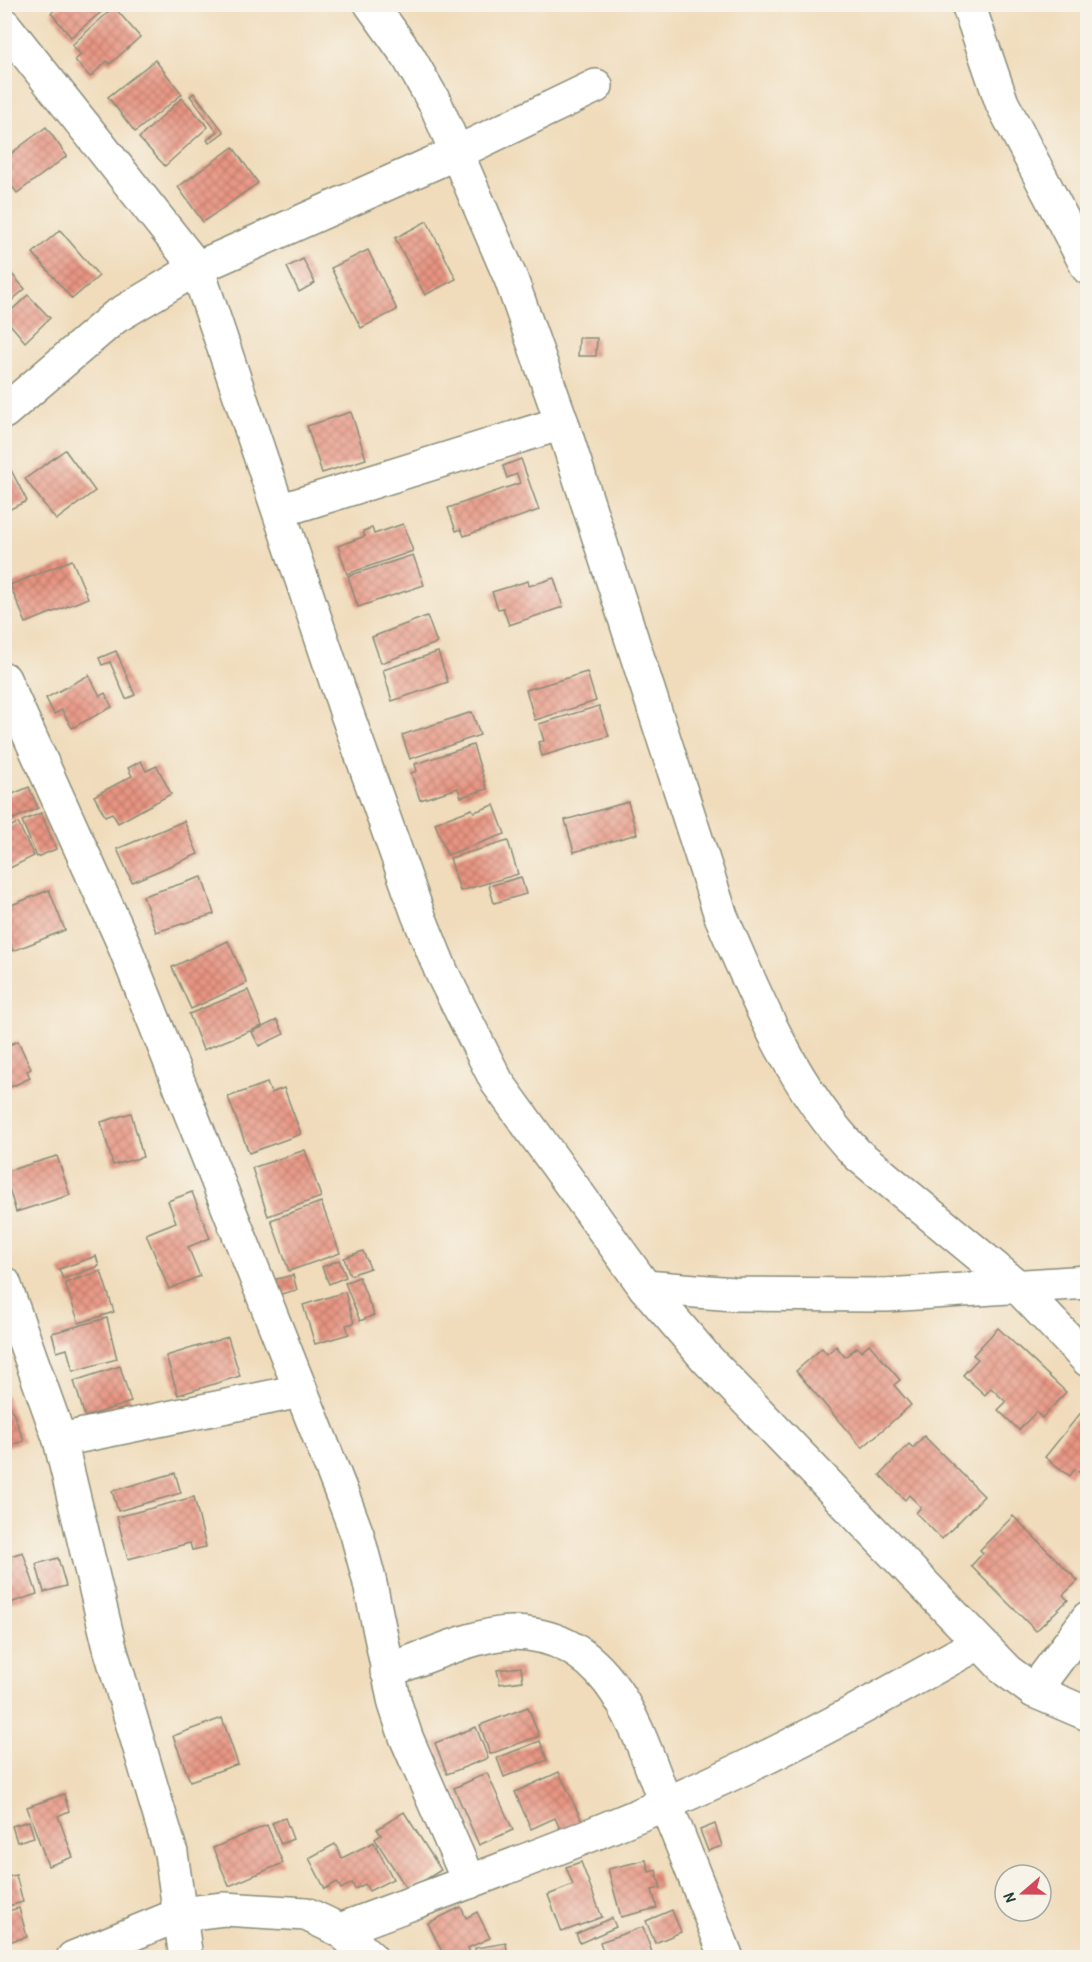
<svg xmlns="http://www.w3.org/2000/svg" width="1092" height="1962" viewBox="0 0 1092 1962" font-family="'Patrick Hand',sans-serif">
  <defs>
    <pattern id="building-cross-hatch" width="8" height="8" patternUnits="userSpaceOnUse" patternTransform="scale(1.5)"><rect width="8" height="8" fill="#e89482"/><path d="M0 0l8 8M0 8l8-8" fill="none" stroke="#bb7a6b"/></pattern>
  </defs>
  <rect width="100%" height="100%" fill="#f7f3e8"/>
  <filter id="ink" filterUnits="userSpaceOnUse"><feTurbulence type="fractalNoise" baseFrequency=".0167" numOctaves="2"/><feDisplacementMap in="SourceGraphic" scale="12" xChannelSelector="R" yChannelSelector="G"/><feConvolveMatrix kernelMatrix="1 2 1 2 8 2 1 2 1" color-interpolation-filters="sRGB"/></filter>
  <filter id="wash" filterUnits="userSpaceOnUse"><feTurbulence type="fractalNoise" baseFrequency=".008" numOctaves="4" result="noise"/><feDisplacementMap in="SourceGraphic" scale="24" xChannelSelector="R" yChannelSelector="G"/><feGaussianBlur stdDeviation="1.35" result="paint"/><feColorMatrix in="noise" values="0 0 0 0 0 0 0 0 0 0 0 0 0 0 0 0 0 1.4 0 .05"/><feComposite in="paint" operator="in"/></filter>
  <g filter="url(#wash)">
    <rect width="100%" height="100%" fill="#f0dcbb"/>
    <g id="blocks">
      <!-- building -->
      <g fill="url(#building-cross-hatch)">
        <polygon points="62,4 111,4 71,37 51,13"/>
        <polygon points="114,7 140,37 110,64 107,61 90,77 75,60 81,55 72,45"/>
        <polygon points="155,60 182,94 135,132 108,97"/>
        <polygon points="194,93 224,132 209,143 207,140 217,132 190,96"/>
        <polygon points="182,98 208,127 165,166 139,138"/>
        <polygon points="46,127 67,156 17,193 5,177 5,158"/>
        <polygon points="233,147 258,183 203,222 178,187"/>
        <polygon points="427,221 456,279 425,295 395,238"/>
        <polygon points="60,230 99,276 72,299 33,253"/>
        <polygon points="368,250 397,310 361,328 331,268"/>
        <polygon points="303,259 315,283 299,292 287,267"/>
        <polygon points="4,265 25,289 4,307"/>
        <polygon points="28,295 50,318 25,342 4,317"/>
        <polygon points="579,338 597,338 596,356 578,356"/>
        <polygon points="351,412 366,459 322,473 307,426"/>
        <polygon points="65,450 95,491 56,520 25,479"/>
        <polygon points="521,459 539,510 464,536 461,529 456,531 448,508 520,483 517,474 507,478 503,466"/>
        <polygon points="11,470 27,501 4,512 4,473"/>
        <polygon points="403,524 413,551 347,574 338,546 365,536 363,531 372,528 374,534"/>
        <polygon points="413,555 424,585 358,607 348,576"/>
        <polygon points="72,560 88,598 26,623 10,585"/>
        <polygon points="554,578 563,607 509,625 503,608 498,609 492,592 528,581 529,586"/>
        <polygon points="427,616 437,643 381,663 372,637"/>
        <polygon points="116,651 135,695 126,699 110,662 102,665 99,658"/>
        <polygon points="438,652 448,682 392,701 383,670"/>
        <polygon points="587,672 596,701 535,720 526,690"/>
        <polygon points="89,675 100,696 105,693 112,707 72,728 62,710 54,714 46,698"/>
        <polygon points="599,706 609,736 542,756 538,742 544,741 539,724"/>
        <polygon points="472,712 480,735 410,759 402,735"/>
        <polygon points="473,745 487,789 461,797 458,788 420,800 411,773 417,771 415,764"/>
        <polygon points="141,761 146,771 157,766 171,794 118,823 112,813 105,816 94,796 132,776 128,768"/>
        <polygon points="29,787 38,808 4,823 4,789 8,796"/>
        <polygon points="628,802 637,834 574,852 565,820"/>
        <polygon points="494,805 505,834 447,855 435,823 472,809 474,812"/>
        <polygon points="41,813 56,849 37,857 22,821"/>
        <polygon points="184,821 198,854 132,882 117,849"/>
        <polygon points="18,823 34,856 4,871 4,829"/>
        <polygon points="508,841 518,874 460,891 450,858"/>
        <polygon points="202,877 214,914 156,932 143,896"/>
        <polygon points="521,877 526,894 494,903 489,886"/>
        <polygon points="49,890 65,930 13,951 4,931 4,908"/>
        <polygon points="228,941 247,983 191,1009 172,967"/>
        <polygon points="248,990 262,1026 203,1050 189,1014"/>
        <polygon points="277,1020 284,1034 259,1046 252,1032"/>
        <polygon points="18,1041 31,1069 27,1071 30,1078 4,1090 4,1047"/>
        <polygon points="267,1083 271,1093 284,1088 301,1134 249,1153 228,1097"/>
        <polygon points="131,1113 143,1157 113,1165 101,1122"/>
        <polygon points="305,1150 321,1197 268,1216 252,1168"/>
        <polygon points="57,1156 70,1195 16,1212 4,1172"/>
        <polygon points="192,1192 210,1238 188,1247 200,1276 169,1289 146,1234 176,1222 168,1201"/>
        <polygon points="321,1202 340,1253 289,1271 271,1220"/>
        <polygon points="363,1251 370,1268 350,1275 344,1258"/>
        <polygon points="96,1256 99,1266 63,1279 59,1269"/>
        <polygon points="339,1260 346,1277 329,1284 322,1267"/>
        <polygon points="101,1271 114,1312 79,1323 65,1283"/>
        <polygon points="293,1275 297,1290 273,1296 269,1281"/>
        <polygon points="359,1277 374,1315 360,1321 345,1283"/>
        <polygon points="345,1292 354,1323 346,1325 349,1334 315,1344 303,1305"/>
        <polygon points="107,1318 117,1359 73,1371 67,1349 57,1352 52,1333"/>
        <polygon points="998,1328 1066,1392 1042,1418 1036,1412 1019,1430 998,1410 1006,1402 991,1388 985,1395 963,1375 978,1359 973,1355"/>
        <polygon points="228,1337 240,1376 178,1395 166,1356"/>
        <polygon points="869,1344 900,1380 894,1385 911,1405 862,1448 796,1371 822,1348 827,1354 836,1346 845,1357 857,1347 861,1351"/>
        <polygon points="120,1366 131,1402 85,1417 74,1381"/>
        <polygon points="4,1390 24,1441 4,1448"/>
        <polygon points="1083,1410 1088,1414 1088,1479 1075,1469 1070,1476 1045,1457"/>
        <polygon points="924,1436 984,1496 942,1539 916,1513 921,1507 909,1495 905,1500 880,1475 909,1444 913,1448"/>
        <polygon points="175,1473 181,1493 118,1511 112,1491"/>
        <polygon points="194,1497 206,1547 192,1550 190,1543 128,1559 117,1517"/>
        <polygon points="1013,1516 1078,1581 1063,1595 1068,1600 1036,1631 971,1566 983,1553 980,1550"/>
        <polygon points="23,1552 37,1594 10,1603 4,1585 4,1558"/>
        <polygon points="58,1558 66,1586 44,1592 36,1564"/>
        <polygon points="521,1667 523,1681 500,1684 497,1670"/>
        <polygon points="528,1707 539,1736 490,1754 480,1725"/>
        <polygon points="222,1718 238,1764 190,1781 173,1736"/>
        <polygon points="476,1727 488,1758 447,1774 435,1743"/>
        <polygon points="540,1741 547,1760 504,1777 497,1758"/>
        <polygon points="559,1772 582,1821 561,1831 555,1818 531,1829 515,1792"/>
        <polygon points="487,1773 513,1830 479,1845 454,1788"/>
        <polygon points="64,1794 69,1811 58,1816 73,1857 48,1866 27,1807"/>
        <polygon points="404,1812 441,1870 408,1891 375,1839 381,1835 377,1829"/>
        <polygon points="285,1818 293,1839 281,1844 272,1823"/>
        <polygon points="29,1821 34,1837 17,1842 12,1826"/>
        <polygon points="715,1824 722,1846 708,1851 700,1830"/>
        <polygon points="267,1825 283,1863 229,1886 213,1848"/>
        <polygon points="374,1842 393,1879 369,1891 365,1884 355,1889 352,1883 341,1889 337,1882 325,1889 309,1858 335,1844 342,1858"/>
        <polygon points="646,1860 649,1872 656,1870 661,1888 652,1890 657,1908 621,1917 608,1869"/>
        <polygon points="581,1862 602,1917 562,1932 548,1895 573,1885 566,1867"/>
        <polygon points="16,1875 23,1902 4,1907 4,1878"/>
        <polygon points="461,1907 466,1918 477,1912 490,1938 468,1948 472,1958 445,1958 428,1923"/>
        <polygon points="19,1908 27,1937 4,1943 4,1912"/>
        <polygon points="672,1910 681,1932 655,1943 646,1921"/>
        <polygon points="612,1918 616,1927 580,1943 576,1934"/>
        <polygon points="643,1927 654,1958 605,1958 600,1942"/>
        <polygon points="506,1943 508,1958 477,1958 475,1948"/>
      </g>
    </g>
  </g>
  <g filter="url(#ink)">
    <use href="#blocks" fill-opacity="0" stroke="#888c78" stroke-width="1.5"/>
    <g fill="none" stroke-linecap="round" stroke-linejoin="round">
      <defs>
        <g id="minor">
          <path d="M371,4L408,56L436,105L511,279L562,423L721,916C755,996 795,1091 857,1154L1018,1287L1088,1360"/>
          <polyline points="968,4 1002,103 1088,268"/>
          <polyline points="4,25 197,268 347,714 418,914 442,973 497,1082 645,1287 706,1358 1007,1671 1034,1691 1088,1714"/>
          <polyline points="4,412 115,317 197,268 456,153 596,86"/>
          <polyline points="279,511 562,423"/>
          <polyline points="4,679 122,940 340,1489 357,1534 369,1579 395,1704 406,1737 469,1882"/>
          <polyline points="4,1283 60,1440 110,1648 171,1853 186,1958"/>
          <polyline points="645,1287 734,1294 887,1295 1088,1282"/>
          <polyline points="60,1440 300,1391"/>
          <path d="M387,1671C422,1659 476,1633 512,1633C614,1634 638,1734 668,1810C688,1859 707,1908 727,1958"/>
          <polyline points="1034,1691 1088,1618"/>
          <path d="M340,1930C492,1873 646,1819 791,1745C855,1713 917,1677 979,1643"/>
          <polyline points="73,1958 181,1914 224,1909 306,1914 340,1930 371,1958"/>
        </g>
      </defs>
      <!-- minor casing -->
      <use href="#minor" stroke="#888c78" stroke-width="36"/>
      <!-- minor -->
      <use href="#minor" stroke="#fff" stroke-width="33"/>
    </g>
  </g>
  <!-- margin -->
  <rect width="1092" height="1962" fill="none" stroke="#f7f3e8" stroke-width="24"/>
  <!-- north arrow -->
  <g transform="translate(1023 1893) rotate(250)"><circle r="28" fill="#f7f3e8" stroke="#a1aaa0" stroke-width="1.5"/>
  <path d="M0-4.5L10 22L0 15L-10 22Z" fill="#d1495b"/>
  <text y="-9" font-size="16" font-weight="bold" text-anchor="middle" fill="#1f3d34">N</text>
  </g>
</svg>
